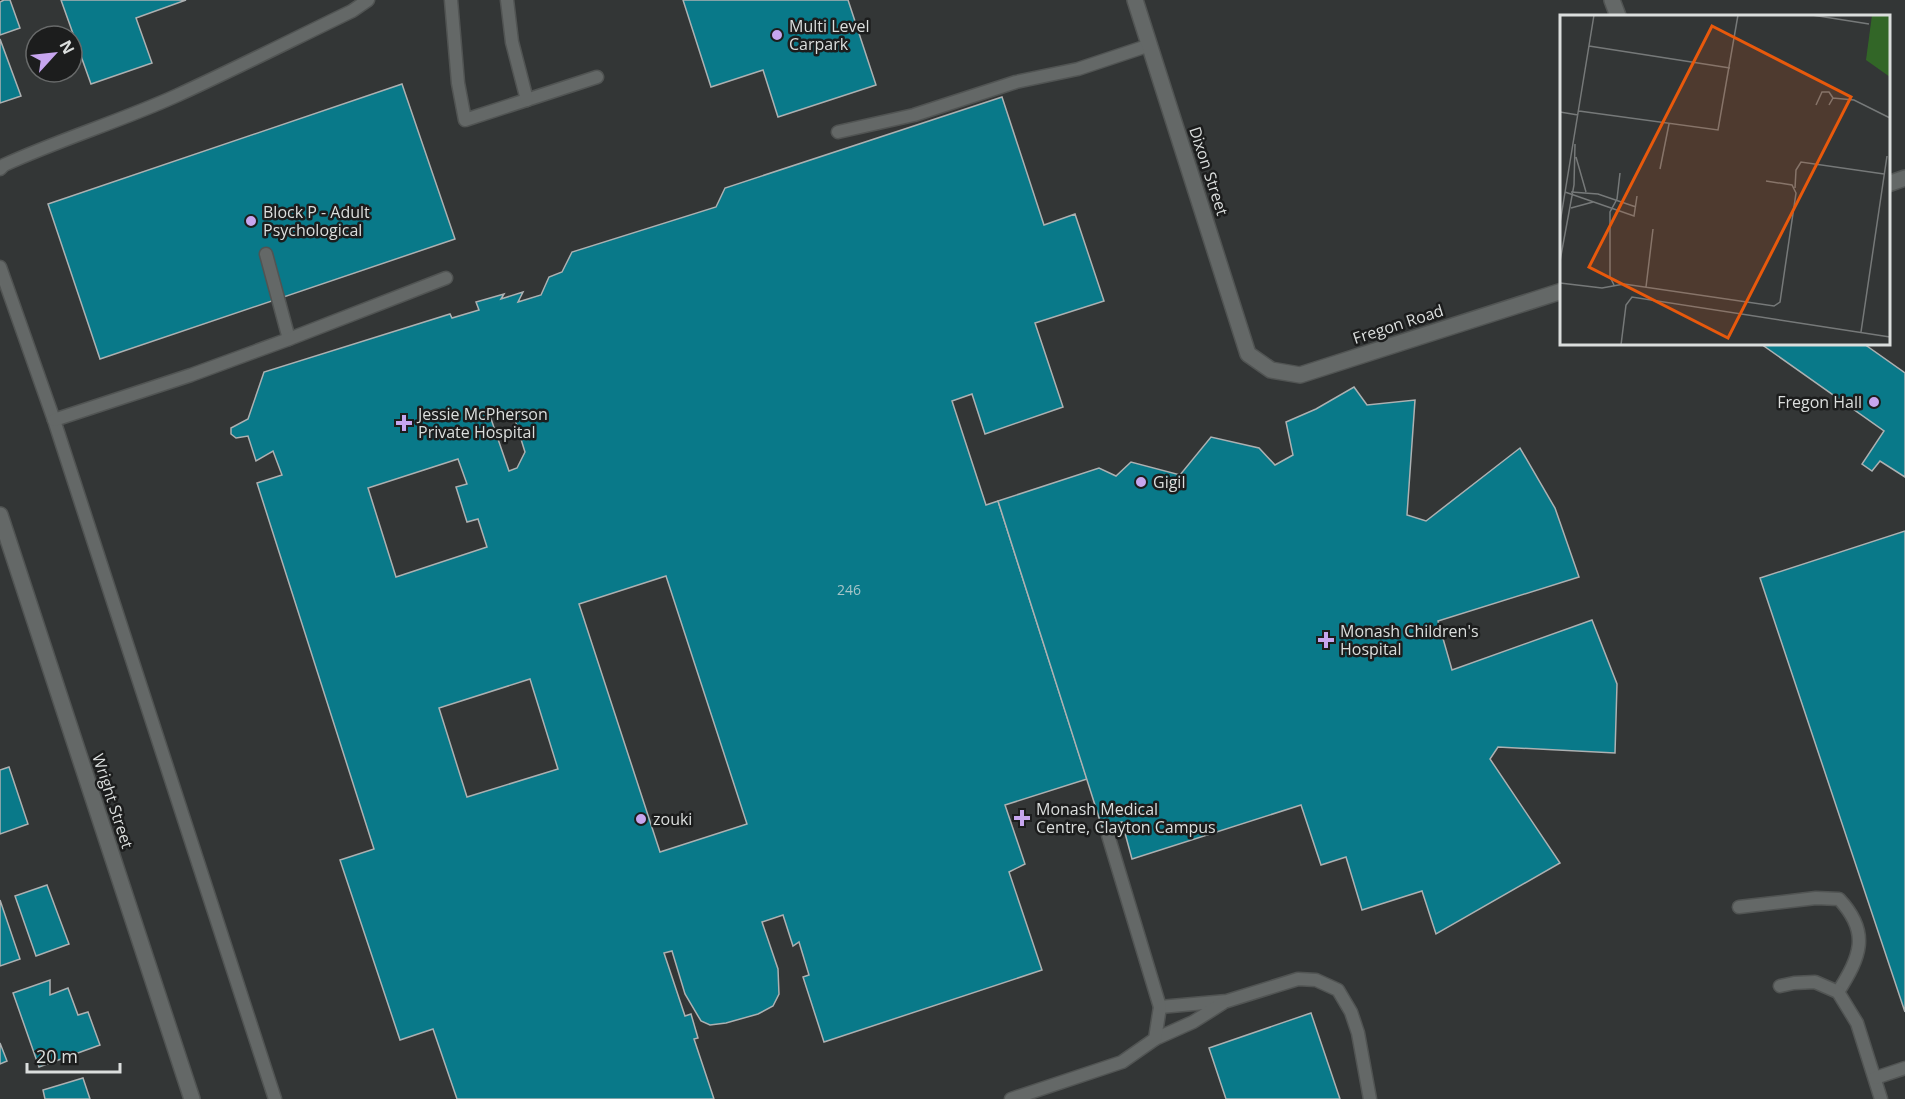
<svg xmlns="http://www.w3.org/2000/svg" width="1905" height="1099" viewBox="0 0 1905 1099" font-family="'Open Sans',sans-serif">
  <rect width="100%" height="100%" fill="#333636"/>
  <!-- building -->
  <g fill="#097989" stroke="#adb1b2" stroke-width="1.5" fill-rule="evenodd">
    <polygon points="4,0 10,0 20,28 0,35 0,2"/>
    <polygon points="61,0 186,0 136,18 152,63 91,84"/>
    <polygon points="683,0 848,0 876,85 778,117 763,70 711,87"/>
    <polygon points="0,39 21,96 0,103"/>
    <polygon points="402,84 455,239 100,359 48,204"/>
    <path d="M1002,97L1044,225L1075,214L1104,301L1035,323L1063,407L985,434L972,394L952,401L986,505L998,501L1087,779L1005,805L1025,864L1009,872L1042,970L824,1042L803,977L809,975L799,942L793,946L783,915L762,922L778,969L779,994L773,1006L758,1014L726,1023L710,1025L701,1021L685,994L672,951L664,953L685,1016L691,1014L698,1038L694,1039L714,1099H457L433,1029L400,1040L340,860L374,849L257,483L282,475L273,451L256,461L248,436L236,438L231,434V428L248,419L264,372L450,314L452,318L479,310L476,302L504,294L501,299L523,292L518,302L541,295L549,277L562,272L572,252L716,207L725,188ZM496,410L515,420L525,452L517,468L509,471L489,413ZM458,459L467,484L456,487L467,522L478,519L487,547L396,577L368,488ZM666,576L747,824L660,852L579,604ZM530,679L558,769L467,797L439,708Z"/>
    <polygon points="1761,344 1864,344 1905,373 1905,477 1880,461 1872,471 1862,464 1884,431"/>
    <polygon points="1354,387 1367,405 1415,400 1407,515 1426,521 1520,448 1555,508 1579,577 1438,621 1452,670 1592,620 1617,684 1615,753 1498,747 1490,759 1560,863 1436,934 1422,891 1362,910 1346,857 1321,865 1301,805 1132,859 1122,822 1102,827 998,501 1099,468 1116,476 1131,462 1180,475 1211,437 1259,448 1275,465 1293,455 1286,422 1316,409"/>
    <polygon points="1905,531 1905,1012 1760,578"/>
    <polygon points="9,767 28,824 0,834 0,770"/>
    <polygon points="47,885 69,944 36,956 15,896"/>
    <polygon points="0,900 20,959 0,966"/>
    <polygon points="50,980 50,995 68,988 78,1015 88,1012 100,1045 39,1067 13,993"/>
    <polygon points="1311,1013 1340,1099 1226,1099 1209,1048"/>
    <polygon points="0,1043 7,1061 0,1064"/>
    <polygon points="83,1078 90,1099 45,1099 43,1090"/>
  </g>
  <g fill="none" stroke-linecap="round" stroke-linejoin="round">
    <defs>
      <g id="lane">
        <polyline points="451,0 458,83 465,120 597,77"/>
        <polyline points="507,0 512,42 527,100"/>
        <polyline points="838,132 914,115 1016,82 1078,69 1150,45"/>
        <path d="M0,169L4,165C61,139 121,121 178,95C237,68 294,39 352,11L368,0"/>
        <polyline points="266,254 289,339"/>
        <polyline points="0,267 54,420 275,1099"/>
        <polyline points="54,420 191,375 289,339 446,278"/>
        <path d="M1739,907L1816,898L1839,899C1871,933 1860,957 1838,992"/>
        <polyline points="1780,986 1794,983 1815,982 1838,992 1857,1023 1881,1099"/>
        <polyline points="1160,1007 1227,1001 1298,979 1316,980 1338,990 1351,1012 1358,1033 1370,1099"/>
        <polyline points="1155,1039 1193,1022 1223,1003"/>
        <polyline points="1875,1078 1905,1068"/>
        <polyline points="1011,1099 1122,1062 1155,1039 1160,1007 1108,835"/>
      </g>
      <g id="street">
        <polyline points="1135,0 1248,354 1271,370 1300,375 1562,291"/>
        <polyline points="1612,0 1618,16"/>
        <polyline points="1888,184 1905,178"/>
        <polyline points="0,515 192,1099"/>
      </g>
    </defs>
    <!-- lane casing -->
    <use href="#lane" stroke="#515453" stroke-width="15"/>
    <!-- street casing -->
    <use href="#street" stroke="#515453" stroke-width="18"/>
    <!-- lane -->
    <use href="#lane" stroke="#646867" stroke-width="12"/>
    <!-- street -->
    <use href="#street" stroke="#646867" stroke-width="15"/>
  </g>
  <!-- markers -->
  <g fill="#c7a6ef" stroke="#1c1d1d" stroke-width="2">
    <circle cx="777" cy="35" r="6"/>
    <circle cx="251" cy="221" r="6"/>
    <circle cx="1874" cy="402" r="6"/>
    <path d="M401 414h6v6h6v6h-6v6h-6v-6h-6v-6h6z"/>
    <circle cx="1141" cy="482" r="6"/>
    <path d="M1323 631h6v6h6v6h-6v6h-6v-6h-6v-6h6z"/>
    <path d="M1019 809h6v6h6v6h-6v6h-6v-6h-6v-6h6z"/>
    <circle cx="641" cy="819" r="6"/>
  </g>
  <g text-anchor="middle" stroke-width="5" stroke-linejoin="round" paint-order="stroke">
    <!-- number labels -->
    <g font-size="14" fill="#a6c5c8">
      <text x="849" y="595">246</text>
    </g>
    <!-- poi labels -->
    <g font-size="16" fill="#dbdedd" stroke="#1c1d1d" text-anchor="start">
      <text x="789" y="32">Multi Level<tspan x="789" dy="18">Carpark</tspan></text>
      <text x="263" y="218">Block P - Adult<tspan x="263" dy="18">Psychological</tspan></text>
      <text x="1862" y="408" text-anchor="end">Fregon Hall</text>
      <text x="418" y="420">Jessie McPherson<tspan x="418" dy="18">Private Hospital</tspan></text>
      <text x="1153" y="488">Gigil</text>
      <text x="1340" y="637">Monash Children's<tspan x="1340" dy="18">Hospital</tspan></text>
      <text x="1036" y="815">Monash Medical<tspan x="1036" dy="18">Centre, Clayton Campus</tspan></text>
      <text x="653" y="825">zouki</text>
    </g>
    <!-- street labels -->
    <g font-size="16" fill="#dbdedd" stroke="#1c1d1d">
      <text transform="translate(1209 171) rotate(72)" y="6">Dixon Street</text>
      <text transform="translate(1398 324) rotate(-18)" y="6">Fregon Road</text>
      <text transform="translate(113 801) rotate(72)" y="6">Wright Street</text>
    </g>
  </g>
  <!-- overview -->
  <g transform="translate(1560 15)">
    <rect width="330" height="330" fill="#333636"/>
    <path d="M312,0H330V62L306,45Z" fill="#326627"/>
    <path fill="none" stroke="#767979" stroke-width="1.5" d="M252,0L309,9M29,31L170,53M256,90L262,77H269L273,83M269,90L273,83L294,85L330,103M19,96L158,115L178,0M0,97L18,100M16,142L26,177M100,154L109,109M235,173L236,155L241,147L324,159M5,177L74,201L77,181M11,177L38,179L76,192M11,193L33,187M0,208L34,0M0,246L14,170L15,129M0,268L42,273L64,269L214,291L220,287L236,178L232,170L206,166M54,270L50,262V197L57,184L60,158M86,272L93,214M301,317L327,141M61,330L66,290L72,282L330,322"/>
    <path fill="#e8590c" fill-opacity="0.15" stroke="#e8590c" stroke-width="3" d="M152,11L291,82L168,323L29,252Z"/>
    <rect width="330" height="330" fill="none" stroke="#dbdedd" stroke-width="3"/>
  </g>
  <!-- north arrow -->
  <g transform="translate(54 54) rotate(63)"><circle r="28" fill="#1c1d1d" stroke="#686a6a" stroke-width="1.5"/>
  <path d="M0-4.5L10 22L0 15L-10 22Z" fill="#c7a6ef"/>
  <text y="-9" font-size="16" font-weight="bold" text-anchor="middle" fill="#dbdedd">N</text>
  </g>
  <!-- scale -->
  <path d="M27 1063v9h93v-9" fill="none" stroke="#dbdedd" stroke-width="3"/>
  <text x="36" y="1063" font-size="18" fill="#dbdedd" stroke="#1c1d1d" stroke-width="4.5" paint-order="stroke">20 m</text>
</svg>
